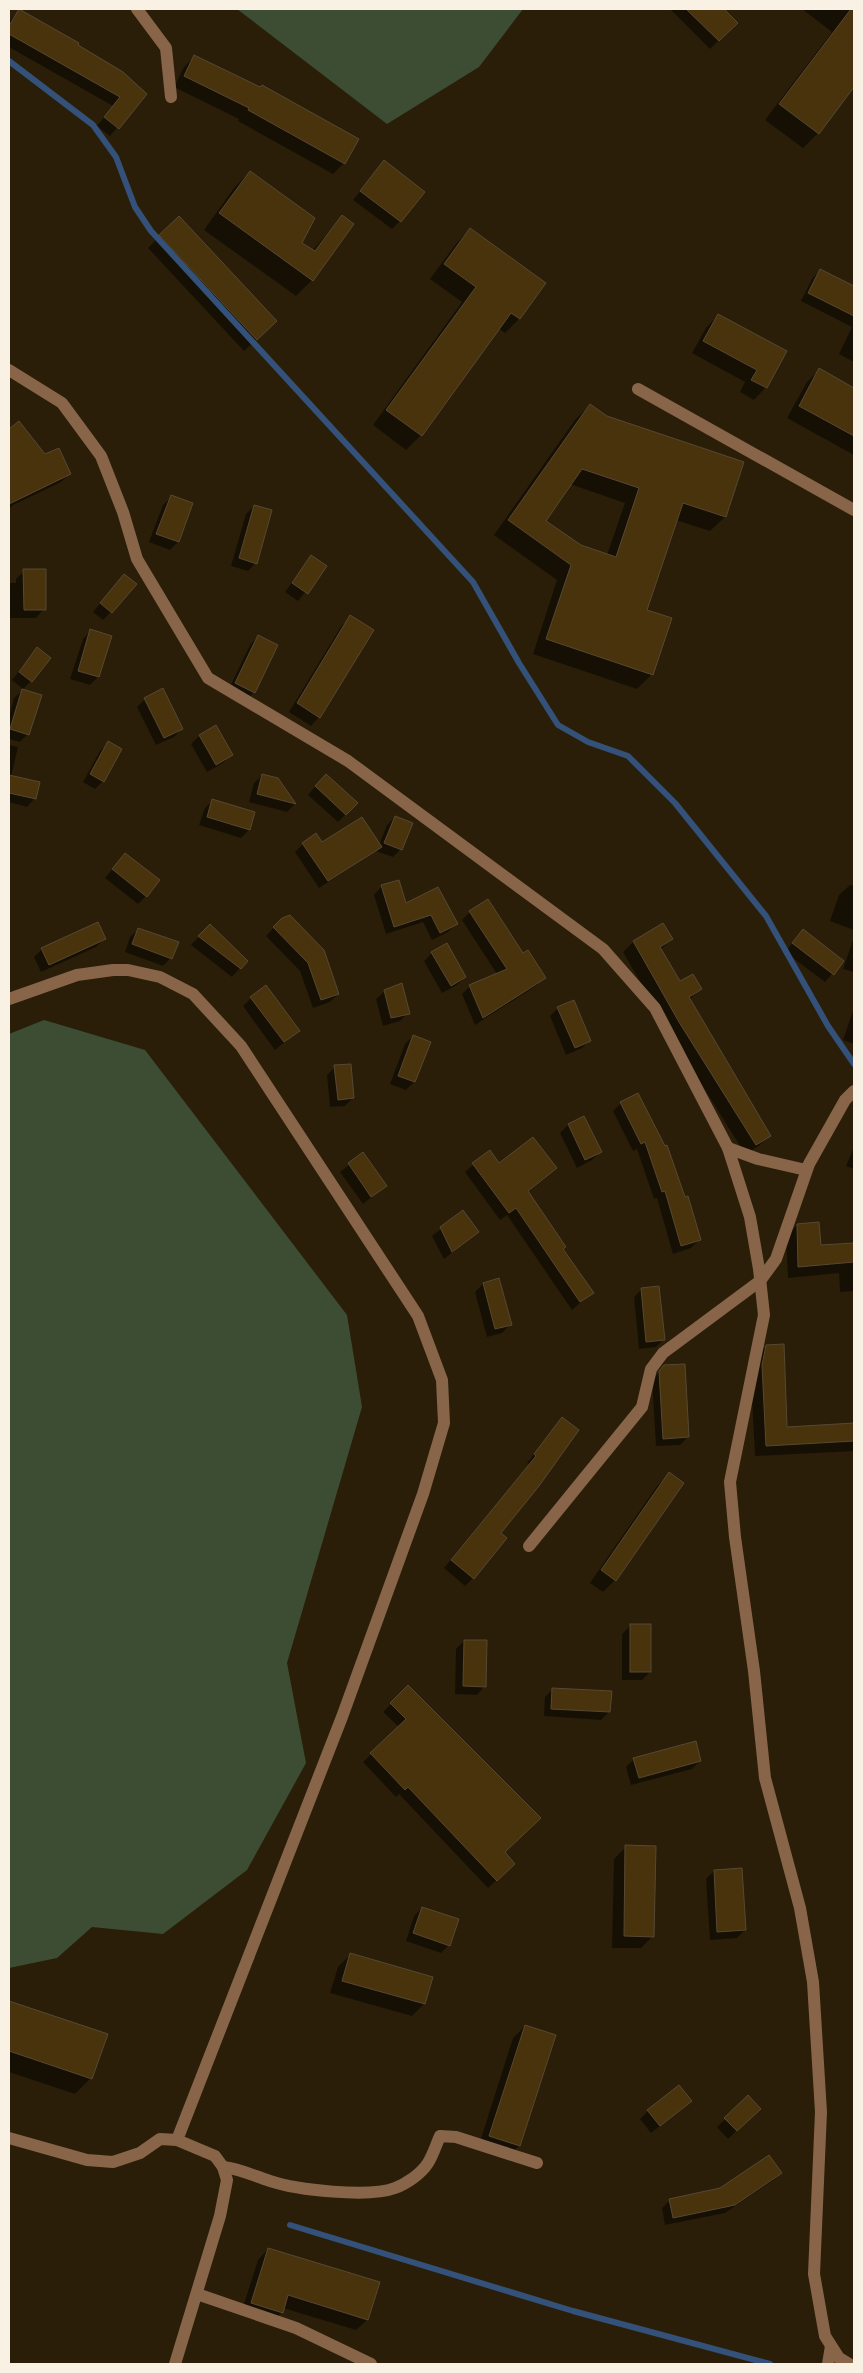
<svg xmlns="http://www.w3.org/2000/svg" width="863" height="2373" viewBox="0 0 863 2373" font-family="Ubuntu,sans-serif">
  <rect width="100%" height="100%" fill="#2a1e09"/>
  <!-- green -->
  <g fill="#3d4d33">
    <polygon points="237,9 523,9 479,67 387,124"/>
    <polygon points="44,1020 145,1050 347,1315 362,1407 287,1663 306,1763 247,1870 163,1934 92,1927 57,1958 9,1968 9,1034"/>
  </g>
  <!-- shadow -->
  <g fill="#0007" fill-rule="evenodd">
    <polygon points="670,9 722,9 736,23 710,49"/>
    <polygon points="802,9 854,9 854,85 818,133 803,148 765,120 832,32"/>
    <polygon points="19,10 146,94 110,136 97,126 113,106 9,47 9,22"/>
    <polygon points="195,56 344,163 333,174 238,121 239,119 174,87 184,67"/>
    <polygon points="384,162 400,221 392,229 353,200"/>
    <polygon points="250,172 300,243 312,251 342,217 312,280 296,296 204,230 234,188"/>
    <polygon points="470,229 544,283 519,319 505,333 498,328 421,435 406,450 373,425 462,302 430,279 456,244"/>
    <polygon points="160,236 263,333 244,351 148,248"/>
    <polygon points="820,270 854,287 854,362 839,354 852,327 801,301 812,279"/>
    <polygon points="718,315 785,352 766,387 754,400 740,392 745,382 692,353 706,328"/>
    <polygon points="819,370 854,389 854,455 787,418 807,382"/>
    <path d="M590,405L725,517L710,531L676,520L645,610L652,674L637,689L533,654L557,580L494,535L575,420ZM570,484L625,503L607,555L580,546L544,521Z"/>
    <polygon points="19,422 45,456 70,474 61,482 13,505 9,509 9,456 11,455 9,453 9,430"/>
    <polygon points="171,497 178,542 170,550 149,542 163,505"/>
    <polygon points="254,506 256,563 248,571 231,566 246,514"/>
    <polygon points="311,557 325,567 298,601 285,592"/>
    <polygon points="24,571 44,609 36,618 9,618 9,583 16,583 16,579"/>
    <polygon points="124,575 111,612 103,620 93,612"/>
    <polygon points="351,617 319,717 311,726 289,712 342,625"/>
    <polygon points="91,630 110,636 98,677 90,685 70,679 83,639"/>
    <polygon points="258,636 254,692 246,700 228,691 250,645"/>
    <polygon points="37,649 31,681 23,689 12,680"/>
    <polygon points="23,690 28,734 20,742 9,739 9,717 14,698"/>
    <polygon points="145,699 182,728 174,737 156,745 137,707"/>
    <polygon points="215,727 231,755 223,763 207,772 191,744 199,736"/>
    <polygon points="108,743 103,781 95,789 83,782 100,751"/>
    <polygon points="9,745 18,747 11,777 35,798 27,807 9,802"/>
    <polygon points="262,775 278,779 295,804 287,812 249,802 254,783"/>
    <polygon points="318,783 346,814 338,822 308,795"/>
    <polygon points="213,800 254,813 249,830 241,838 199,825 205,808"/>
    <polygon points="395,817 401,849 393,857 376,851 319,888 295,852 303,844 379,845 387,825"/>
    <polygon points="125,854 146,896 138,904 105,878"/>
    <polygon points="850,885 854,886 854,930 830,921 839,895"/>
    <polygon points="382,886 406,905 456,924 448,932 432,940 423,922 386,934 374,895"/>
    <polygon points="470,912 523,955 544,978 536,986 475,1025 462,994 470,986 497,974 462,920"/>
    <polygon points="282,919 338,994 330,1002 313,1008 300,971 266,936"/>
    <polygon points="210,925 246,961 232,977 191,945"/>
    <polygon points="663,925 672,939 660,950 679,983 700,989 689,1000 769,1136 759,1146 745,1154 669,1032 623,952 633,942"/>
    <polygon points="139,929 171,958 163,966 125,952 130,937"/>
    <polygon points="803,930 843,961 825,982 785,952"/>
    <polygon points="854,937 854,972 843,969"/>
    <polygon points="104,939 96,947 41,972 34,957 42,949"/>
    <polygon points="432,953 465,977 457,985 442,993 424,961"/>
    <polygon points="385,991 408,1013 400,1021 383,1026 376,999"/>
    <polygon points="251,998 298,1031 275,1050 243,1006"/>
    <polygon points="558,1008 590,1040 582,1048 566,1055 550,1016"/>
    <polygon points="854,1008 854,1044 843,1040"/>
    <polygon points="413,1036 414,1082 406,1090 390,1084 405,1044"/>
    <polygon points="335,1067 353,1098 345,1106 330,1107 327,1075"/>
    <polygon points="637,1095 699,1240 691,1248 673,1254 657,1198 654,1199 637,1149 633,1151 613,1111 621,1103"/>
    <polygon points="584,1117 600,1152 592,1160 577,1168 560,1133 568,1125"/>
    <polygon points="854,1147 854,1169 846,1166"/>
    <polygon points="489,1151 499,1164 556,1168 527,1192 562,1250 592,1292 572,1310 507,1215 500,1220 465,1172"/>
    <polygon points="363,1154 385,1186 363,1204 340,1172"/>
    <polygon points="463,1212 477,1232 444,1259 432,1236"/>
    <polygon points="797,1225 820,1247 854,1244 854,1291 840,1292 839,1273 788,1278 786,1236"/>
    <polygon points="483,1284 510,1325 502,1333 487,1337 475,1292"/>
    <polygon points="642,1289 664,1339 656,1347 639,1349 634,1297"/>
    <polygon points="767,1346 786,1428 854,1425 854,1451 755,1456 751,1377 755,1357"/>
    <polygon points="665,1366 688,1437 680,1445 656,1446 652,1380"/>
    <polygon points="562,1418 473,1578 465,1586 444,1568 529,1464 527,1463"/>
    <polygon points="669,1474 615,1580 603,1592 590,1583 657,1486"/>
    <polygon points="630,1626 650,1672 642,1680 622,1680 622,1634"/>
    <polygon points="464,1641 485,1686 477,1695 455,1694 456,1649"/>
    <polygon points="408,1687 503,1853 505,1872 488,1888 399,1794 396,1797 363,1762 399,1727 383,1712"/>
    <polygon points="553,1689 609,1712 601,1720 544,1716 545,1697"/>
    <polygon points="634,1759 700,1761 692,1769 631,1785 626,1767"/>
    <polygon points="626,1847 653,1936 641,1948 612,1948 614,1859"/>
    <polygon points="714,1871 745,1930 737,1938 710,1940 706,1879"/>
    <polygon points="422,1908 449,1945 441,1953 406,1941 414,1916"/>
    <polygon points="350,1955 424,2004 412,2016 330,1993 338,1967"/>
    <polygon points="9,2002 106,2035 91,2078 75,2094 9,2072"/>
    <polygon points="525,2026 519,2146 506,2158 478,2148 513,2038"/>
    <polygon points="748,2097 759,2109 728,2139 717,2127"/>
    <polygon points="682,2109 651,2133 640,2119 648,2111"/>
    <polygon points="780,2173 772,2181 725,2213 665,2225 662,2208 670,2200 721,2190"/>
    <polygon points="268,2249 367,2320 356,2330 283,2308 282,2312 271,2323 241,2313 258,2260"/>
  </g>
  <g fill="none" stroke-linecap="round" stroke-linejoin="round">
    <!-- stream -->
    <g stroke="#34517a" stroke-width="6">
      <polyline points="9,61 93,125 116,157 135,207 151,231 473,582 519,663 558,725 588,742 628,756 675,803 766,916 828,1026 854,1064"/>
      <polyline points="290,2225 573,2311 770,2364"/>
    </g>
  </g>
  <!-- building -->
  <g fill="#49330c" stroke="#574833" fill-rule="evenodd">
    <polygon points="19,9 79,43 78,45 123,72 147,94 119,129 104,117 120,97 9,34 9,26"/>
    <polygon points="686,9 724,9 738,23 719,41"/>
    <polygon points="851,9 854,9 854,87 819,134 779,104"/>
    <polygon points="194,55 260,87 262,85 359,139 345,164 248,110 249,108 184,76"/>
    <polygon points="384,160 425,192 401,222 360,191"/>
    <polygon points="250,171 315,218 302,243 315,251 342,215 354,224 313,281 219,213"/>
    <polygon points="179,216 277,321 257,340 159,235"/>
    <polygon points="470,228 546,283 520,319 511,313 422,436 386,410 476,287 444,264"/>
    <polygon points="820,269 854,286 854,316 808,293"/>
    <polygon points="718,314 787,351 767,388 751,380 757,370 703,341"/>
    <polygon points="819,368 854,388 854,436 799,406"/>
    <path d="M590,404L607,416L744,462L726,517L683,503L647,610L672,618L653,675L546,639L571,565L508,520ZM582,469L639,488L616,557L581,545L546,521Z"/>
    <polygon points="19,421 45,454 59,448 71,474 9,504 9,429"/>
    <polygon points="171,495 193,503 179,542 156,534"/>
    <polygon points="254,505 272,510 257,564 239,558"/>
    <polygon points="311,555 327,566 308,594 292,583"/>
    <polygon points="23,569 46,569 46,610 24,610"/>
    <polygon points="124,574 137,584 112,613 100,603"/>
    <polygon points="350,615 374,630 320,718 297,703"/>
    <polygon points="90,629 112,636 99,677 78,671"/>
    <polygon points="258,635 278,645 255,693 235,683"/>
    <polygon points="37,647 51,658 32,682 19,672"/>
    <polygon points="163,688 183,729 164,738 144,698"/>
    <polygon points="22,689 42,695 29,735 10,729"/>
    <polygon points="216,725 233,755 216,765 199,735"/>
    <polygon points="108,741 122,749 104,782 90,774"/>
    <polygon points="262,774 278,778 296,804 257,794"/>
    <polygon points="326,774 358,803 346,815 315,786"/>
    <polygon points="9,775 40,782 36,799 9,793"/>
    <polygon points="212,799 255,812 250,830 207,817"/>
    <polygon points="395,816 413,823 402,850 384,843"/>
    <polygon points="362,817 382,847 328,881 302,843 316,833 322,842"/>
    <polygon points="125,853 160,880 147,897 112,869"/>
    <polygon points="399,880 406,903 438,887 458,924 440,933 431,915 394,927 381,885"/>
    <polygon points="488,899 523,953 528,950 546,978 483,1018 469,985 507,969 469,911"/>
    <polygon points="290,915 324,950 339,994 321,1000 308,963 273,927 282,918"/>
    <polygon points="98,922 106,939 49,965 41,948"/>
    <polygon points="663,923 673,939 660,947 680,981 693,974 702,989 689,997 771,1136 756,1145 679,1022 633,941"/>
    <polygon points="210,924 248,961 241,969 198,936"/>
    <polygon points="138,928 179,942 172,959 132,944"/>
    <polygon points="803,929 844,961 834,975 792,943"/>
    <polygon points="447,943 466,977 451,986 431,952"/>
    <polygon points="402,983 410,1014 391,1018 384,990"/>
    <polygon points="266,985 300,1031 284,1042 250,997"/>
    <polygon points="574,1000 591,1041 575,1048 557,1007"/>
    <polygon points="413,1035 431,1042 415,1082 398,1076"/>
    <polygon points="351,1064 354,1098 338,1100 334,1065"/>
    <polygon points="638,1093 665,1146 667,1145 685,1197 688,1196 701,1240 681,1246 665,1191 662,1192 645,1142 641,1144 620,1102"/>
    <polygon points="584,1116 602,1152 585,1160 568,1124"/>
    <polygon points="533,1137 557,1168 528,1191 566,1247 563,1249 594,1293 580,1302 516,1208 509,1213 472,1163 490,1150 499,1163"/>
    <polygon points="363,1152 387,1186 371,1197 348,1163"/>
    <polygon points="463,1210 479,1232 452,1252 440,1227"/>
    <polygon points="819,1222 821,1245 854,1243 854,1262 798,1267 797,1224"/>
    <polygon points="499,1278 512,1325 495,1329 483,1283"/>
    <polygon points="659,1286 665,1340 646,1342 641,1288"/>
    <polygon points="784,1344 787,1427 854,1423 854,1441 766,1446 762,1365 766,1345"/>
    <polygon points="685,1364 689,1437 663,1439 659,1371 664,1365"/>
    <polygon points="562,1417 579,1430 539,1486 501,1533 507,1538 474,1579 451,1560 536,1456 534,1454"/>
    <polygon points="669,1472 684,1483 616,1581 601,1570"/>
    <rect x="630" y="1624" width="21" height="48"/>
    <polygon points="464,1640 487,1640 486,1687 463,1686"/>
    <polygon points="408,1685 541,1818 505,1852 515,1864 497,1881 408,1787 405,1790 370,1753 406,1719 390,1703"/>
    <polygon points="552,1688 612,1691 610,1712 551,1709"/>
    <polygon points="696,1741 701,1761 639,1778 633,1758"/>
    <polygon points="625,1845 656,1846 654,1937 624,1936"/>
    <polygon points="742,1868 746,1930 717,1932 714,1870"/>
    <polygon points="422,1907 459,1919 450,1946 413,1933"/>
    <polygon points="350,1953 433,1977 425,2004 342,1981"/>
    <polygon points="9,2001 108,2034 92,2079 9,2051"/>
    <polygon points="525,2025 556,2035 520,2146 489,2136"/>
    <polygon points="679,2085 692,2101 660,2126 647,2110"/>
    <polygon points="748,2095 761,2109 737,2131 724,2118"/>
    <polygon points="769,2155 782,2173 735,2205 673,2218 669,2199 720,2188"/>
    <polygon points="268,2248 380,2282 368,2320 288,2295 283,2313 251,2303"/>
  </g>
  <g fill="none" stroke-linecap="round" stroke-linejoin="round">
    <!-- street -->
    <g stroke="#886548" stroke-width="12">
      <polyline points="137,9 166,48 171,97"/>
      <polyline points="9,370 62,403 101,456 123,512 137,559 208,678 348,761 603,949 655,1008 728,1148 750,1217 759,1269 764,1315 730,1482 735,1537 754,1671 765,1778 800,1908 813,1982 821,2112 814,2274 825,2336 839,2358 849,2364"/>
      <polyline points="638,389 854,510"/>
      <polyline points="9,999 77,975 113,970 128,970 160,977 193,994 241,1046 418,1316 442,1380 444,1423 423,1494 342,1717 177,2140 215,2156 223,2167 227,2180 220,2216 175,2364"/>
      <polyline points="728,1148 758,1159 806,1170"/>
      <polyline points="529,1546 642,1407 651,1369 663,1353 760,1281 776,1259 809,1164 845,1100 854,1091"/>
      <polyline points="9,2138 87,2160 113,2162 140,2153 160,2139 177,2140"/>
      <path d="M223,2167C241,2169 254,2176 270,2181C297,2190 369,2198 395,2188C406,2184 421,2174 428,2163C433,2155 436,2145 440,2136L456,2137L537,2163"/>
      <polyline points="197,2294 296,2328 371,2364"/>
      <polyline points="828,2364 831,2346"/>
    </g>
  </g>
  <!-- border -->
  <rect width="863" height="2373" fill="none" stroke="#f9f1e4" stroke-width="20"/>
</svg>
